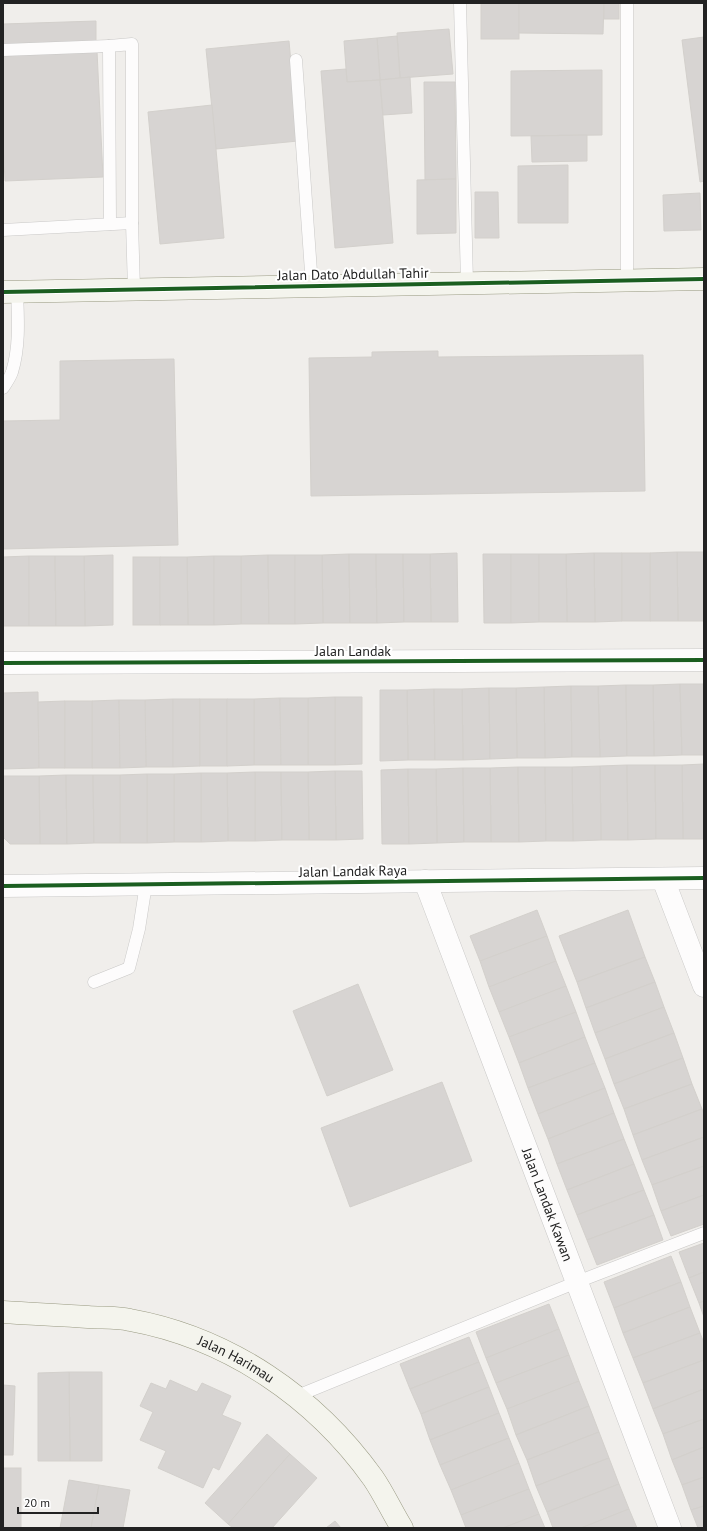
<svg xmlns="http://www.w3.org/2000/svg" width="707" height="1531" viewBox="0 0 707 1531" font-family="'PT Sans',sans-serif">
  <rect width="100%" height="100%" fill="#f0eeeb"/>
  <!-- building -->
  <g fill="#d7d4d2" stroke="#d3d0cc">
    <rect x="481" y="3" width="38" height="36"/>
    <polygon points="519,3 604,3 603,34 519,33"/>
    <rect x="604" y="3" width="15" height="16"/>
    <polygon points="96,21 96,42 3,45 3,24"/>
    <polygon points="449,29 453,74 400,78 397,33"/>
    <polygon points="397,36 400,78 380,80 377,38"/>
    <polygon points="704,37 704,181 700,182 682,40"/>
    <polygon points="377,38 380,80 347,82 344,41"/>
    <polygon points="289,41 298,141 216,149 206,49"/>
    <polygon points="97,51 103,177 5,181 3,139 3,56"/>
    <polygon points="346,69 347,82 380,80 393,243 335,248 321,71"/>
    <polygon points="602,70 602,135 511,136 511,71"/>
    <polygon points="410,77 412,113 383,115 380,80"/>
    <polygon points="424,82 455,82 456,179 425,180"/>
    <polygon points="212,105 224,238 160,244 148,112"/>
    <polygon points="587,135 587,161 532,162 531,136"/>
    <polygon points="568,165 568,223 518,223 518,166"/>
    <polygon points="456,179 456,233 417,234 417,180"/>
    <polygon points="475,192 498,192 499,238 475,238"/>
    <polygon points="700,193 701,230 664,231 663,195"/>
    <polygon points="438,351 438,357 643,355 645,491 311,496 309,358 372,357 372,352"/>
    <polygon points="174,359 178,545 3,549 3,421 60,420 60,361"/>
    <polygon points="677,552 704,552 704,621 678,621"/>
    <polygon points="677,552 678,621 650,621 650,553"/>
    <polygon points="457,553 458,622 431,622 430,554"/>
    <polygon points="594,553 622,553 622,621 595,622"/>
    <polygon points="594,553 595,622 567,622 566,554"/>
    <rect x="622" y="553" width="28" height="68"/>
    <polygon points="349,554 350,623 323,623 322,555"/>
    <polygon points="349,554 376,554 377,623 350,623"/>
    <polygon points="376,554 403,554 404,622 377,623"/>
    <polygon points="403,554 430,554 431,622 404,622"/>
    <polygon points="483,554 511,554 511,623 484,623"/>
    <polygon points="511,554 539,554 539,622 511,623"/>
    <polygon points="539,554 566,554 567,622 539,622"/>
    <polygon points="113,555 113,625 85,626 84,556"/>
    <polygon points="268,555 269,624 241,624 241,556"/>
    <polygon points="268,555 295,555 295,624 269,624"/>
    <polygon points="295,555 322,555 323,623 295,624"/>
    <polygon points="29,556 29,626 3,626 3,557"/>
    <polygon points="29,556 55,556 56,626 29,626"/>
    <polygon points="55,556 84,556 85,626 56,626"/>
    <polygon points="214,556 214,625 188,625 187,557"/>
    <polygon points="214,556 241,556 241,624 214,625"/>
    <rect x="133" y="557" width="27" height="68"/>
    <polygon points="160,557 187,557 188,625 160,625"/>
    <polygon points="680,684 682,755 654,756 653,685"/>
    <polygon points="680,684 704,684 704,755 682,755"/>
    <polygon points="626,685 627,756 600,757 598,686"/>
    <polygon points="626,685 653,685 654,756 627,756"/>
    <polygon points="571,686 572,757 545,758 544,687"/>
    <polygon points="571,686 598,686 600,757 572,757"/>
    <polygon points="544,687 545,758 517,758 516,688"/>
    <polygon points="489,688 490,759 463,760 462,689"/>
    <polygon points="489,688 516,688 517,758 490,759"/>
    <polygon points="434,689 435,760 408,760 407,690"/>
    <polygon points="434,689 462,689 463,760 435,760"/>
    <polygon points="380,690 407,690 408,760 380,761"/>
    <polygon points="38,692 39,768 3,769 3,693"/>
    <polygon points="335,697 362,697 362,764 335,765"/>
    <polygon points="335,697 335,765 308,765 308,698"/>
    <polygon points="280,698 281,765 254,765 254,699"/>
    <polygon points="280,698 308,698 308,765 281,765"/>
    <polygon points="173,699 173,767 146,767 145,700"/>
    <polygon points="173,699 200,699 200,766 173,767"/>
    <rect x="200" y="699" width="27" height="67"/>
    <polygon points="227,699 254,699 254,765 227,766"/>
    <polygon points="119,700 120,768 92,768 92,701"/>
    <polygon points="119,700 145,700 146,767 120,768"/>
    <polygon points="65,701 65,768 39,768 38,702"/>
    <rect x="65" y="701" width="27" height="67"/>
    <polygon points="704,764 704,839 683,839 682,765"/>
    <polygon points="627,765 628,840 601,840 600,766"/>
    <polygon points="627,765 655,765 656,839 628,840"/>
    <polygon points="655,765 682,765 683,839 656,839"/>
    <polygon points="600,766 601,840 573,841 572,767"/>
    <polygon points="518,767 519,842 491,842 490,768"/>
    <polygon points="518,767 545,767 546,841 519,842"/>
    <polygon points="545,767 572,767 573,841 546,841"/>
    <polygon points="463,768 464,842 437,843 436,769"/>
    <polygon points="463,768 490,768 491,842 464,842"/>
    <polygon points="408,769 409,844 382,844 381,770"/>
    <polygon points="408,769 436,769 437,843 409,844"/>
    <polygon points="335,771 362,771 363,839 336,840"/>
    <polygon points="335,771 336,840 309,840 308,772"/>
    <polygon points="255,772 281,772 282,840 255,841"/>
    <polygon points="255,772 255,841 228,841 227,773"/>
    <polygon points="281,772 308,772 309,840 282,840"/>
    <polygon points="201,773 227,773 228,841 201,842"/>
    <polygon points="201,773 201,842 174,842 174,774"/>
    <polygon points="147,774 174,774 174,842 147,843"/>
    <polygon points="147,774 147,843 120,843 120,775"/>
    <polygon points="66,775 67,844 40,844 39,776"/>
    <polygon points="66,775 93,775 94,843 67,844"/>
    <polygon points="93,775 120,775 120,843 94,843"/>
    <polygon points="3,776 39,776 40,844 10,844 3,837"/>
    <polygon points="537,910 547,936 480,961 470,936"/>
    <polygon points="628,910 645,957 577,982 559,936"/>
    <polygon points="547,936 556,961 489,987 480,961"/>
    <polygon points="645,957 655,982 586,1008 577,982"/>
    <polygon points="556,961 566,986 499,1012 489,987"/>
    <polygon points="655,982 664,1007 595,1033 586,1008"/>
    <polygon points="358,984 393,1070 327,1096 293,1011"/>
    <polygon points="566,986 576,1012 509,1037 499,1012"/>
    <polygon points="664,1007 674,1033 605,1059 595,1033"/>
    <polygon points="576,1012 585,1037 519,1063 509,1037"/>
    <polygon points="674,1033 683,1058 614,1084 605,1059"/>
    <polygon points="585,1037 595,1063 528,1088 519,1063"/>
    <polygon points="683,1058 692,1084 624,1109 614,1084"/>
    <polygon points="595,1063 605,1088 538,1114 528,1088"/>
    <polygon points="442,1082 472,1161 350,1207 321,1128"/>
    <polygon points="692,1084 702,1109 633,1135 624,1109"/>
    <polygon points="605,1088 614,1113 548,1139 538,1114"/>
    <polygon points="702,1109 704,1114 704,1137 642,1160 633,1135"/>
    <polygon points="614,1113 624,1139 557,1164 548,1139"/>
    <polygon points="704,1137 704,1166 652,1185 642,1160"/>
    <polygon points="624,1139 634,1164 567,1190 557,1164"/>
    <polygon points="634,1164 644,1190 577,1215 567,1190"/>
    <polygon points="704,1166 704,1195 661,1211 652,1185"/>
    <polygon points="644,1190 654,1215 587,1240 577,1215"/>
    <polygon points="704,1195 704,1224 671,1236 661,1211"/>
    <polygon points="654,1215 663,1240 597,1265 587,1240"/>
    <polygon points="704,1243 704,1272 689,1278 679,1252"/>
    <polygon points="671,1256 681,1282 614,1308 604,1282"/>
    <polygon points="704,1272 704,1301 699,1303 689,1278"/>
    <polygon points="681,1282 690,1307 623,1333 614,1308"/>
    <polygon points="704,1301 704,1317 699,1303"/>
    <polygon points="549,1304 559,1329 486,1358 476,1332"/>
    <polygon points="690,1307 700,1333 633,1358 623,1333"/>
    <polygon points="559,1329 569,1355 496,1383 486,1358"/>
    <polygon points="700,1333 704,1343 704,1360 643,1383 633,1358"/>
    <polygon points="469,1337 479,1362 410,1389 400,1364"/>
    <polygon points="569,1355 579,1381 507,1409 496,1383"/>
    <polygon points="704,1360 704,1389 653,1409 643,1383"/>
    <polygon points="479,1362 489,1387 421,1414 410,1389"/>
    <polygon points="69,1372 102,1372 102,1461 70,1461"/>
    <polygon points="69,1372 70,1461 38,1461 38,1373"/>
    <polygon points="170,1380 197,1392 202,1383 231,1396 222,1415 241,1423 219,1470 213,1467 203,1488 158,1468 166,1451 140,1440 153,1412 140,1406 151,1383 166,1389"/>
    <polygon points="579,1381 589,1406 516,1435 507,1409"/>
    <polygon points="3,1385 15,1386 13,1455 3,1455"/>
    <polygon points="489,1387 499,1413 430,1440 421,1414"/>
    <polygon points="704,1389 704,1419 663,1434 653,1409"/>
    <polygon points="589,1406 599,1432 527,1460 516,1435"/>
    <polygon points="499,1413 509,1438 440,1465 430,1440"/>
    <polygon points="704,1419 704,1447 672,1460 663,1434"/>
    <polygon points="599,1432 609,1458 536,1486 527,1460"/>
    <polygon points="267,1434 290,1454 228,1524 205,1503"/>
    <polygon points="509,1438 519,1463 451,1490 440,1465"/>
    <polygon points="704,1447 704,1477 682,1485 672,1460"/>
    <polygon points="290,1454 317,1478 272,1528 233,1528 228,1524"/>
    <polygon points="609,1458 619,1484 547,1512 536,1486"/>
    <polygon points="519,1463 529,1489 461,1515 451,1490"/>
    <rect x="3" y="1468" width="18" height="60"/>
    <polygon points="704,1477 704,1506 691,1510 682,1485"/>
    <polygon points="69,1480 99,1485 91,1528 60,1528"/>
    <polygon points="619,1484 629,1509 581,1528 553,1528 547,1512"/>
    <polygon points="99,1485 130,1490 123,1528 91,1528"/>
    <polygon points="529,1489 539,1514 503,1528 466,1528 461,1515"/>
    <polygon points="704,1506 704,1528 698,1528 691,1510"/>
    <polygon points="629,1509 637,1528 581,1528"/>
    <polygon points="539,1514 545,1528 503,1528"/>
    <polygon points="335,1521 341,1528 326,1528"/>
  </g>
  <g fill="none" stroke-linecap="round" stroke-linejoin="round">
    <defs>
      <g id="lane">
        <polyline points="460,3 467,283"/>
        <polyline points="627,3 627,280"/>
        <polyline points="109,46 132,44 132,223 134,289"/>
        <polyline points="3,50 109,46 110,224"/>
        <polyline points="296,60 312,286"/>
        <polyline points="3,230 132,223"/>
        <path d="M3,388C6,383 10,378 12,372C20,346 18,318 17,291"/>
        <polyline points="94,982 129,968 139,929 146,884"/>
        <polyline points="297,1396 577,1282 704,1233"/>
      </g>
      <g id="street">
        <polyline points="3,663 704,660"/>
        <polyline points="663,879 704,986"/>
        <path id="s1" d="M425,881L670,1528"/>
        <polyline points="3,886 704,878"/>
      </g>
      <g id="secondary">
        <polyline points="3,292 704,279"/>
        <path id="s2" d="M3,1312C31,1314 60,1315 88,1317C102,1318 117,1317 130,1320C229,1338 315,1397 373,1478C384,1494 392,1512 402,1528"/>
      </g>
    </defs>
    <!-- lane casing -->
    <use href="#lane" stroke="#c9c8c7" stroke-width="13"/>
    <!-- street casing -->
    <use href="#street" stroke="#c9c8c7" stroke-width="23"/>
    <!-- secondary casing -->
    <use href="#secondary" stroke="#999a82" stroke-width="23"/>
    <!-- lane -->
    <use href="#lane" stroke="#fdfcfc" stroke-width="12"/>
    <!-- street -->
    <use href="#street" stroke="#fdfcfc" stroke-width="22"/>
    <!-- secondary -->
    <use href="#secondary" stroke="#f4f4ed" stroke-width="22"/>
    <defs>
      <g id="cycleway">
        <polyline points="3,292 704,279"/>
        <polyline points="3,663 704,660"/>
        <polyline points="3,886 704,878"/>
      </g>
    </defs>
    <!-- cycleway casing -->
    <use href="#cycleway" stroke="#fff" stroke-width="6"/>
    <!-- cycleway -->
    <use href="#cycleway" stroke="#1b5e20" stroke-width="4"/>
  </g>
  <g text-anchor="middle" stroke-width="4" stroke-linejoin="round" paint-order="stroke">
    <!-- street labels -->
    <g font-size="14" fill="#222" stroke="#fff">
      <text transform="translate(353 274) rotate(-1)" y="5">Jalan Dato Abdullah Tahir</text>
      <text x="353" y="656">Jalan Landak</text>
      <text transform="translate(353 871) rotate(-1)" y="5">Jalan Landak Raya</text>
      <text dy="5" stroke="none"><textPath href="#s1" startOffset="346">Jalan Landak Kawan</textPath></text>
      <text dy="5" stroke="none"><textPath href="#s2" startOffset="241">Jalan Harimau</textPath></text>
    </g>
  </g>
  <!-- border -->
  <rect width="707" height="1531" fill="none" stroke="#222222" stroke-width="8"/>
  <!-- scale -->
  <path d="M18 1507v6h80v-6" fill="none" stroke="#222222" stroke-width="2"/>
  <text x="24" y="1507" font-size="12" fill="#222222" stroke="#ffffff" stroke-width="3" paint-order="stroke">20 m</text>
</svg>
